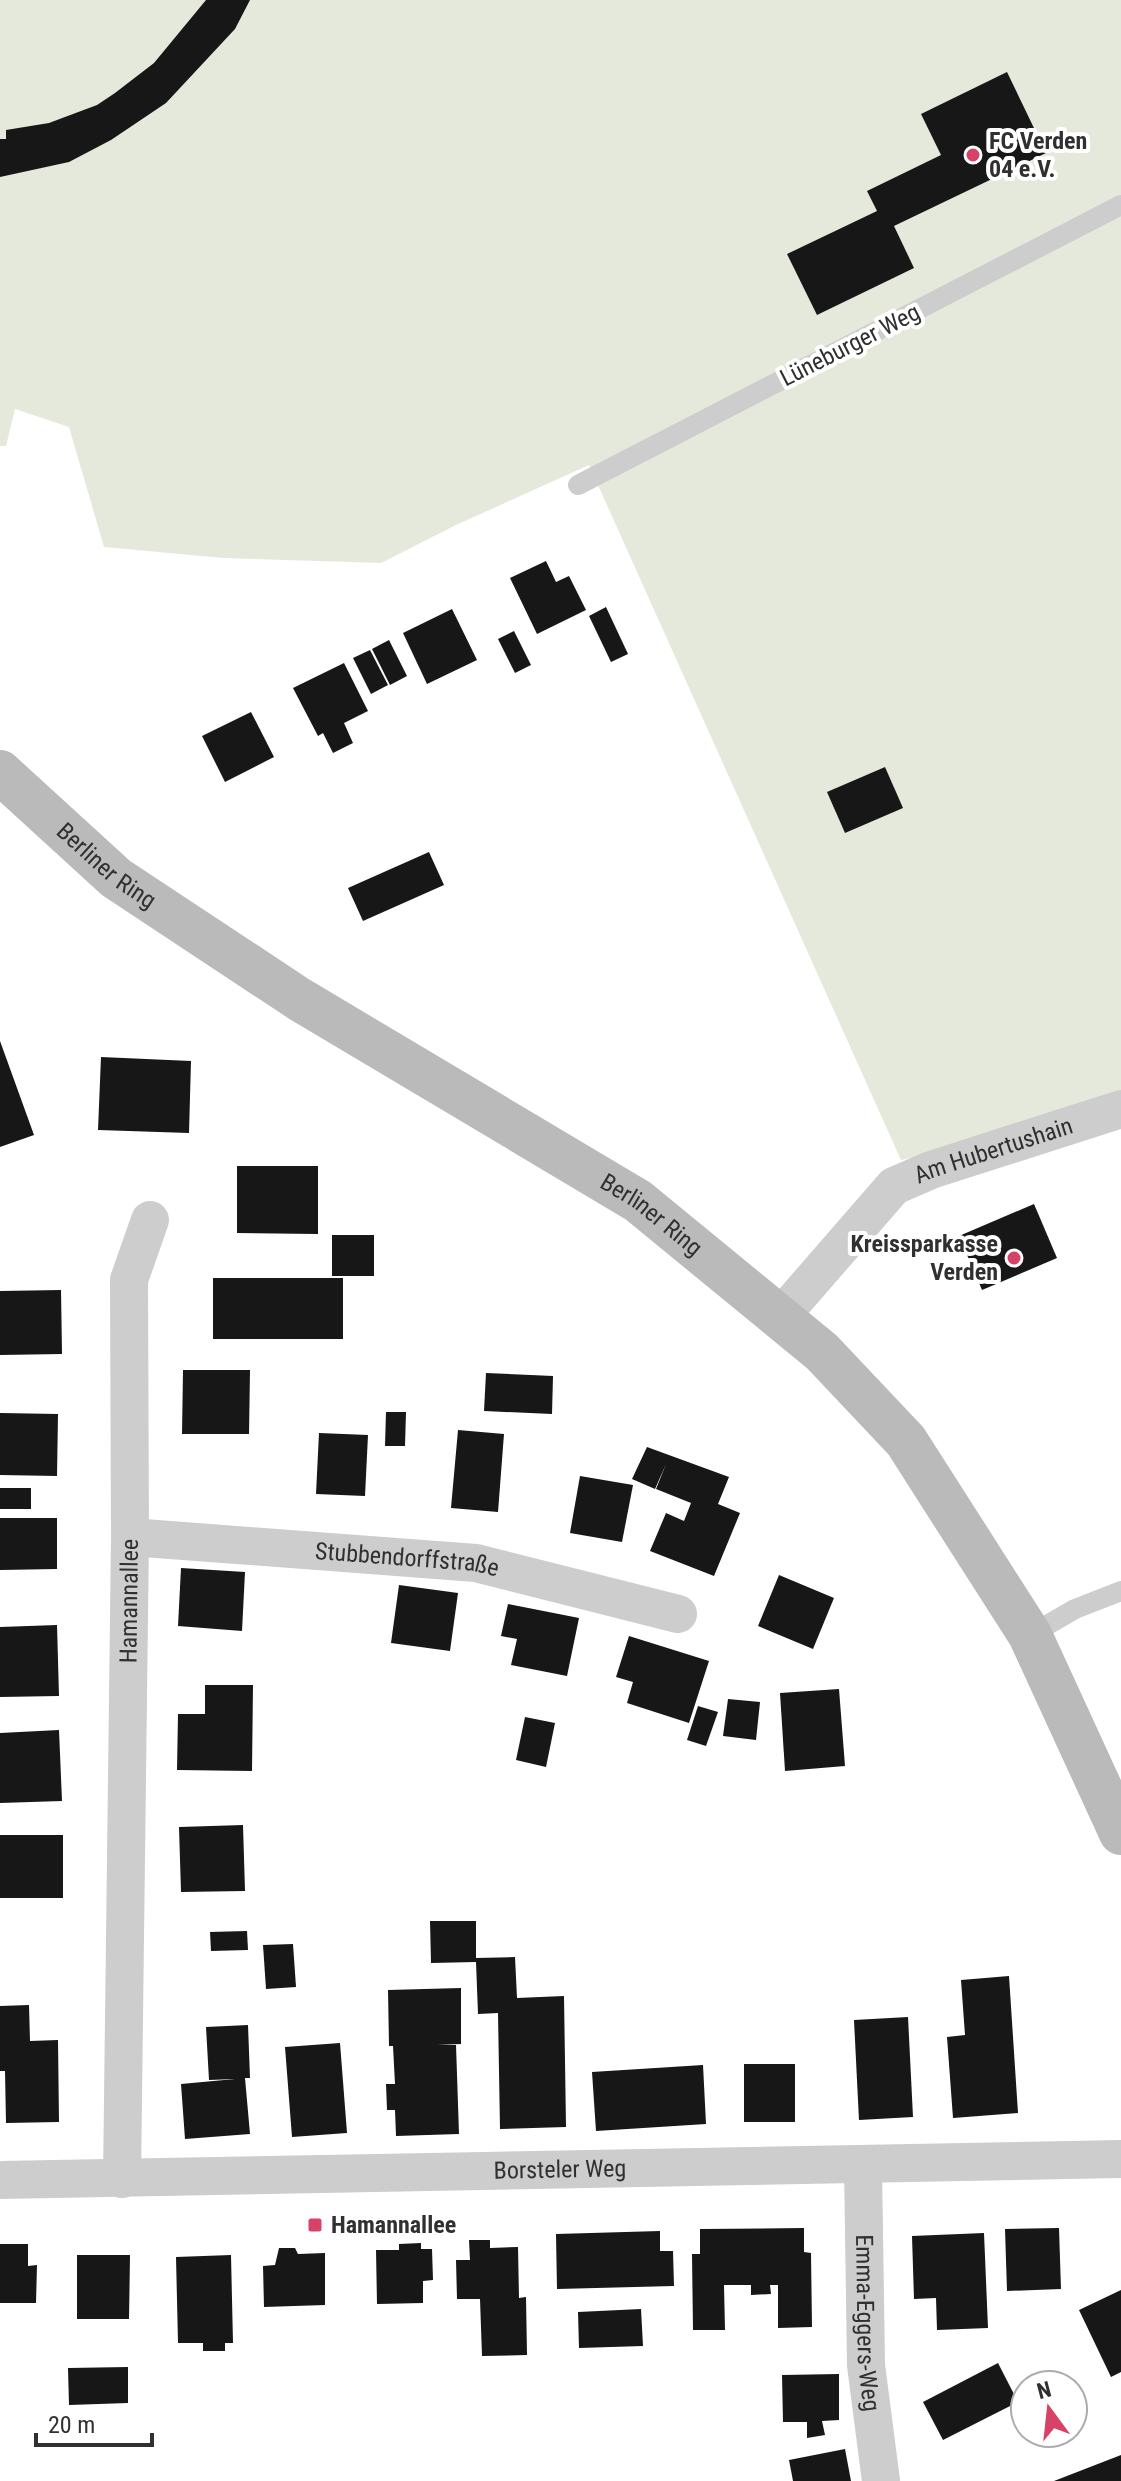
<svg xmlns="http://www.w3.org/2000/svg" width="1121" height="2481" viewBox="0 0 1121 2481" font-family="'Roboto Condensed',sans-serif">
  <rect width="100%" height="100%" fill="#fff"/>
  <!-- green -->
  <polygon fill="#e5e9dc" points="0,0 1121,0 1121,1100 1009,1136 901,1160 589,465 456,525 381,563 223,558 104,547 69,427 15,409 6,446 0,446"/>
  <!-- building -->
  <g fill="#171717">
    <polygon points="206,0 250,0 235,29 166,103 111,140 69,162 0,177 0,139 6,139 6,130 49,123 97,105 115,93 154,63"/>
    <polygon points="1007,72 1046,153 894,226 914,268 817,315 787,254 877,211 867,191 941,155 921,114"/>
    <polygon points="546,561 556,582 569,576 586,610 537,634 510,578"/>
    <polygon points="606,607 628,654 611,662 589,616"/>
    <polygon points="452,609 477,660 427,684 403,633"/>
    <polygon points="514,631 531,665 515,673 498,639"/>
    <polygon points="389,640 407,676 390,685 372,649"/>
    <polygon points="370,650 388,685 371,694 353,658"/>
    <polygon points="344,663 368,711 344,723 353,743 333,753 323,733 318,736 293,688"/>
    <polygon points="251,712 274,757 225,782 202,736"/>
    <polygon points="885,767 903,808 845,833 827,792"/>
    <polygon points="429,852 444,885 363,921 348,888"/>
    <polygon points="0,1041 34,1135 0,1147"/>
    <polygon points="101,1057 191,1061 189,1133 98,1130"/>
    <polygon points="237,1166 318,1166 318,1234 237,1233"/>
    <polygon points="1034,1204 1057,1258 982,1290 959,1236"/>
    <rect x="332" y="1235" width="42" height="41"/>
    <rect x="213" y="1278" width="130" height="61"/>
    <polygon points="61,1290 62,1354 0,1355 0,1291"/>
    <polygon points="183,1370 250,1370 249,1434 182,1434"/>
    <polygon points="486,1373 553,1376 552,1414 484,1411"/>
    <polygon points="386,1412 406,1412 405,1446 385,1446"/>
    <polygon points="0,1413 58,1414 57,1476 0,1475"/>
    <polygon points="458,1430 504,1434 498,1512 451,1508"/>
    <polygon points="319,1433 368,1435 365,1496 316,1494"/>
    <polygon points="647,1447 729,1477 718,1504 740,1513 714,1576 650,1551 666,1513 684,1521 691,1503 656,1489 666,1464 655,1489 632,1479"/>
    <polygon points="580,1476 633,1485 622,1542 570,1533"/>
    <rect x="0" y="1488" width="31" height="21"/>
    <polygon points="0,1518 57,1518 57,1569 0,1570"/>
    <polygon points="181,1568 245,1572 242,1631 178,1626"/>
    <polygon points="779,1575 834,1598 813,1649 758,1626"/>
    <polygon points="399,1585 458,1593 450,1651 391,1643"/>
    <polygon points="508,1604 579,1618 567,1676 511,1665 517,1639 501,1636"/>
    <polygon points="57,1625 59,1696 0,1697 0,1627"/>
    <polygon points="629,1636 709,1661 689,1723 627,1703 633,1682 616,1677"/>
    <polygon points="205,1685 253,1685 252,1771 177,1770 178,1714 205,1714"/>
    <polygon points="839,1689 845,1766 785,1771 780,1693"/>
    <polygon points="728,1699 760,1702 756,1740 723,1736"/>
    <polygon points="698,1706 718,1712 706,1746 687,1740"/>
    <polygon points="525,1717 555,1723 546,1767 516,1760"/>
    <polygon points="59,1730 62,1801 0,1803 0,1733"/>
    <polygon points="243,1825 245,1891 181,1892 179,1827"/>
    <rect x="0" y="1835" width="63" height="63"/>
    <polygon points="430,1921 476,1921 476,1958 515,1957 517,1998 564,1996 566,2127 500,2129 498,2013 478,2014 476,1962 431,1963"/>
    <polygon points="247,1931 248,1950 211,1951 210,1932"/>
    <polygon points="293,1944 296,1987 266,1989 263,1945"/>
    <polygon points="1009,1976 1018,2113 953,2118 947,2037 965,2035 961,1980"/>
    <polygon points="461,1988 461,2044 437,2045 456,2045 459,2134 396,2136 395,2110 387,2110 386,2084 395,2084 393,2046 389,2046 388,1990"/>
    <polygon points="29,2005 30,2041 58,2040 59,2122 6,2123 5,2071 0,2071 0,2006"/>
    <polygon points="908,2017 913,2117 859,2120 854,2020"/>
    <polygon points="248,2025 250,2078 245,2078 250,2134 185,2139 181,2084 235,2079 209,2080 206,2027"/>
    <polygon points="340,2043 347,2133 292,2137 285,2047"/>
    <rect x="744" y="2064" width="51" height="58"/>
    <polygon points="703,2065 706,2124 596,2131 592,2072"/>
    <polygon points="804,2228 804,2252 811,2253 812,2327 778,2328 778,2285 770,2285 771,2294 751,2295 751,2285 724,2285 725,2330 693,2330 692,2254 700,2254 700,2229"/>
    <polygon points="1059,2228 1061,2289 1007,2291 1005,2229"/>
    <polygon points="660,2231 660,2251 673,2251 674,2286 557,2289 556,2234"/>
    <polygon points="984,2233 988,2328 937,2330 936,2298 914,2299 912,2236"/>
    <polygon points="469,2240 490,2240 490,2248 518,2247 519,2298 526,2297 527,2355 482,2356 480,2299 457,2299 456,2260 470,2260"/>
    <polygon points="421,2243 421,2249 432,2249 433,2280 423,2281 423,2303 377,2304 376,2250 399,2250 399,2244"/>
    <polygon points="0,2244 28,2244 28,2266 37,2265 36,2303 0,2303"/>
    <polygon points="279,2248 295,2248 298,2254 325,2253 325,2305 264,2307 263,2266 275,2265"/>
    <polygon points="77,2255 130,2255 129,2319 77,2319"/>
    <polygon points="231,2255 233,2343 225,2343 225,2351 203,2351 203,2343 178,2343 176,2257"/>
    <polygon points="1121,2290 1121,2372 1111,2377 1079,2310"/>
    <polygon points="641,2309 643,2346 579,2348 578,2312"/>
    <polygon points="998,2363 1018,2402 943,2440 923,2402"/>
    <polygon points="128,2367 128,2403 69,2405 68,2368"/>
    <polygon points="839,2374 839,2420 822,2421 825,2435 807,2438 807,2422 783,2422 782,2375"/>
    <polygon points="845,2449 851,2481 793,2481 789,2460"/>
    <polygon points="1121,2455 1121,2481 1054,2481"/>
  </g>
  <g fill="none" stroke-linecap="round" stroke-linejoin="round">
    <!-- lane -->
    <g stroke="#cdcdcd" stroke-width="20">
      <polyline points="578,485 1121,205"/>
      <polyline points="1030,1635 1075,1609 1121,1591"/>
    </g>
    <!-- street -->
    <g stroke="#cdcdcd" stroke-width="38">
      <path id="s1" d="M781,1316L894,1186L931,1170L1121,1109"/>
      <path id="s2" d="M130,1537L476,1563L678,1614"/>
      <path id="s3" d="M863,2165L866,2365L881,2481"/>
      <path id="s4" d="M122,2179L130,1537L129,1280L150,1220"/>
      <path id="s5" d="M0,2180L1121,2159"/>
    </g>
    <!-- secondary -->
    <path stroke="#bababa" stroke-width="44" id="s6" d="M0,772L116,878L299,999L638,1201L822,1352L906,1441L1030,1635L1121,1833"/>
  </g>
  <!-- markers -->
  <g fill="#d74269" stroke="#fff" stroke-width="3">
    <circle cx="973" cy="155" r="8"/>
    <circle cx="1014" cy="1258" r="8"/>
    <rect x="307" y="2217" width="16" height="16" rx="4"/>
  </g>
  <g text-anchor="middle" stroke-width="8" stroke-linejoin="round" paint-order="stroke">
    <!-- poi labels -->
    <g font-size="24" font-weight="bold" fill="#303030" stroke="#fff" text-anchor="start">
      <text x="989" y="149">FC Verden<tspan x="989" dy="28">04 e.V.</tspan></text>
      <text x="998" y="1252" text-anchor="end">Kreissparkasse<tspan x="998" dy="28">Verden</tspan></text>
      <text x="331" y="2233">Hamannallee</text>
    </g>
    <!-- street labels -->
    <g font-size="24" fill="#303030" stroke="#fff">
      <text transform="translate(850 345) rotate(-27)" y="8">Lüneburger Weg</text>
      <text dy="8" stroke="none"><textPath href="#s6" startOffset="142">Berliner Ring</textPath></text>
      <text dy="8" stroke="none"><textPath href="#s1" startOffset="278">Am Hubertushain</textPath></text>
      <text dy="8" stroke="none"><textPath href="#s6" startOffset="790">Berliner Ring</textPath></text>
      <text dy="8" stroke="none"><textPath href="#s2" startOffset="278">Stubbendorffstraße</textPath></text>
      <text dy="8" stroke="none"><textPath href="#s4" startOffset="578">Hamannallee</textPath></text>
      <text dy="8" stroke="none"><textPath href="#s5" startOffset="560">Borsteler Weg</textPath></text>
      <text dy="8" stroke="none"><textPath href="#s3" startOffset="158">Emma-Eggers-Weg</textPath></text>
    </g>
  </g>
  <!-- north arrow -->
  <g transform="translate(1049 2409) rotate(345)"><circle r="38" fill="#ffffff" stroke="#acacac" stroke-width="2"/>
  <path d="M0-6L14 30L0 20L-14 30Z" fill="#d74269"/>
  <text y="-12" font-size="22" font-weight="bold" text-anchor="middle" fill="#303030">N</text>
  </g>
  <!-- scale -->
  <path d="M36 2433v12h116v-12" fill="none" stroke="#303030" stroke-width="4"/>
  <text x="48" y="2433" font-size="24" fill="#303030" stroke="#ffffff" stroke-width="6" paint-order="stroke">20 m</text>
</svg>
